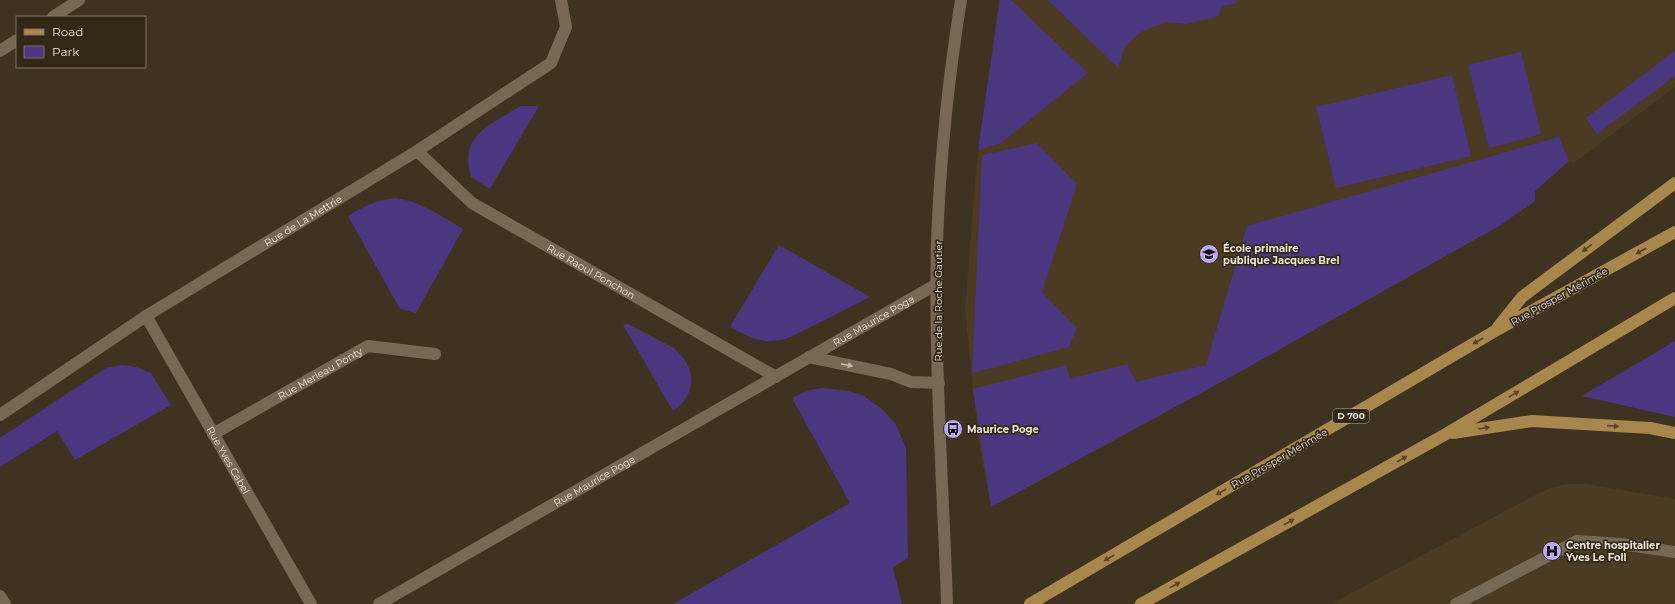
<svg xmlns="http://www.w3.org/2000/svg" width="1675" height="604" viewBox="0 0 1675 604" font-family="Montserrat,sans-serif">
  <rect width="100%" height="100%" fill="#3d3320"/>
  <!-- built -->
  <g fill="#4a3b22">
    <polygon points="999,0 1675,0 1675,87 1574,163 1568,162 1535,191 1535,201 1499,226 1234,375 991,507 979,444 965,311 976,171"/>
    <polygon points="1568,484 1587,484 1675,499 1675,604 1331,604 1537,494 1553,487"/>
  </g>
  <!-- green -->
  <g fill="#4b3780">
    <polygon points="1000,0 1011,0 1088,73 1001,143 978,150"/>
    <polygon points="1048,0 1237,0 1236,3 1221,7 1219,16 1186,24 1166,22 1141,32 1125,46 1118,68"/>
    <polygon points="1675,51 1675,76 1597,134 1586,118"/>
    <polygon points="1521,52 1541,134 1489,148 1468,65"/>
    <polygon points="1452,75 1471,156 1336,188 1316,107"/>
    <path d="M520,106H539L490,189L471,177C459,134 489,126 520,106Z"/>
    <polygon points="1559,137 1569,161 1535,191 1535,201 1499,226 1234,375 991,507 973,389 1066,365 1070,379 1127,364 1136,382 1206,365 1247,226"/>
    <polygon points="1037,143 1077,184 1042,292 1077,328 1069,347 972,373 982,155"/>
    <path d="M395,198C420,201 441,216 463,229L416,313L400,309L348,216C365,206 375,200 395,198Z"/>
    <path d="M779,245L870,297L791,337C765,346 753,339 730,327Z"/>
    <path d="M628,324C640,330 652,337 664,343C668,345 674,347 677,351C697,369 696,396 673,411L623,325Z"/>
    <polygon points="1675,341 1675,417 1582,396"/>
    <polygon points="122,365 136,367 151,373 171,405 75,460 57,431 0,467 0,438 106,368"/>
    <polygon points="822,388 849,391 862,395 881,408 895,423 906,448 908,558 893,567 902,604 673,604 850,503 792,398 810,390"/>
  </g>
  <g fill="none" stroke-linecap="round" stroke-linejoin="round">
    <!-- lane -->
    <polyline stroke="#756955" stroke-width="12" points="1456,604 1577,541 1622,544 1675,552"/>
    <!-- street -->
    <g stroke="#756955" stroke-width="12">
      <polyline points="53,17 79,0"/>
      <polyline points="0,51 17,40"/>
      <path id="s1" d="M417,151L472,203L776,377"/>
      <path id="s2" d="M146,316L311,604"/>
      <polyline points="809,357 891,374 911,382 939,383"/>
      <path id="s3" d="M0,415L146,316L417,151L551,63L566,27L561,0"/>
      <path id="s4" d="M213,434L368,346L435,354"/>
      <polyline points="0,596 5,604"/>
      <path id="s5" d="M379,604L937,284"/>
    </g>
    <!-- secondary -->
    <path stroke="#756955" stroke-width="12" d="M947,604C943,484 934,363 937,242C940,161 948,80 961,0"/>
    <!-- primary -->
    <g stroke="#a7874b" stroke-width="12">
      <polyline points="1498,327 1522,297 1675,183"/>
      <polyline points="1453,433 1532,421 1650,428 1675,433"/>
      <polyline points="1030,604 1495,331 1675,232"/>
      <polyline points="1141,604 1446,434 1675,298"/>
    </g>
  </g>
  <!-- one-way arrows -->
  <defs><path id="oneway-solid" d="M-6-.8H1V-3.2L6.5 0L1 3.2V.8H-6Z"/></defs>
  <g fill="#564527">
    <use href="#oneway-solid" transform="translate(1587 248) rotate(143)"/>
    <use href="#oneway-solid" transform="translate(1641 251) rotate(151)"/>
    <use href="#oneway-solid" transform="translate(1478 341) rotate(150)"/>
    <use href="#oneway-solid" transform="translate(1514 394) rotate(-31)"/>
    <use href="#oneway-solid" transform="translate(1613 426) rotate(4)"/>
    <use href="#oneway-solid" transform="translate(1484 428) rotate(-9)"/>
    <use href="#oneway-solid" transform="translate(1402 459) rotate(-29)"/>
    <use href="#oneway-solid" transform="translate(1221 492) rotate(150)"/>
    <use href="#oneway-solid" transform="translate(1289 522) rotate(-29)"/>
    <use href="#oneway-solid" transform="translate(1109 558) rotate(150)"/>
    <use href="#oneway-solid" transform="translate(1175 585) rotate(-29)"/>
  </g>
  <use fill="#c2baab" href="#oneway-solid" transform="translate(847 365) rotate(11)"/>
  <!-- icons -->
  <defs>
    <symbol id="school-disc" viewBox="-11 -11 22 22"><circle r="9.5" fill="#baaaf6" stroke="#332917"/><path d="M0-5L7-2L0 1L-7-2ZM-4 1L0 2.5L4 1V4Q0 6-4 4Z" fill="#111"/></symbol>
    <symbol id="bus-disc" viewBox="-11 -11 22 22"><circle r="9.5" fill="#baaaf6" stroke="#332917"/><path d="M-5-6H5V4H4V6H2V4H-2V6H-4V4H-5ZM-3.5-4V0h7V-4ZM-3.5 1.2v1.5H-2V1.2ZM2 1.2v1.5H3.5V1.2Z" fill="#111"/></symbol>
    <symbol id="hospital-disc" viewBox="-11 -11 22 22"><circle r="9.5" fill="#baaaf6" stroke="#332917"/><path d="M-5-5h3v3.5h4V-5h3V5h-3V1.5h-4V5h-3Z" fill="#111"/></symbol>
  </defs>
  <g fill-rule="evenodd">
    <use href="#school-disc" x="1198" y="243" width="22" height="22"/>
    <use href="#bus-disc" x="942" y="418" width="22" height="22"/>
    <use href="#hospital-disc" x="1541" y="540" width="22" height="22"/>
  </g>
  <g text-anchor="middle" stroke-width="3.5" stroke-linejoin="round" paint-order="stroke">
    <!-- shield labels -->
    <rect fill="#332917" stroke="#b4ada0" stroke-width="1" x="1333" y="409" width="36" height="14" rx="3"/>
    <g font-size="9" font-weight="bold" fill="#ece5da">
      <text x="1351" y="419">D 700</text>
    </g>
    <!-- street labels -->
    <g font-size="10" fill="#ece5da" stroke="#332917">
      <text dy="4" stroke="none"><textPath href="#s3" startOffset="360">Rue de La Mettrie</textPath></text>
      <text dy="4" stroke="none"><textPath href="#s1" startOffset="213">Rue Raoul Ponchon</textPath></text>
      <text transform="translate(1559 296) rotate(-29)" y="4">Rue Prosper Mérimée</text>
      <text transform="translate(938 301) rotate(-90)" y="4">Rue de la Roche Gautier</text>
      <text dy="4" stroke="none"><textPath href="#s5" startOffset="570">Rue Maurice Poge</textPath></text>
      <text dy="4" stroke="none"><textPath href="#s4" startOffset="123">Rue Merleau Ponty</textPath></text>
      <text transform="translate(1279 458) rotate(-30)" y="4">Rue Prosper Mérimée</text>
      <text dy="4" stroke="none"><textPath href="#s2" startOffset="166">Rue Yves Cabel</textPath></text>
      <text dy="4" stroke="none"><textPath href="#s5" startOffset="248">Rue Maurice Poge</textPath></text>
    </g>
    <!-- poi labels -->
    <g font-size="10" font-weight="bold" fill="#ece5da" stroke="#332917" text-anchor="start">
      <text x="1223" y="252">École primaire<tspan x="1223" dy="12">publique Jacques Brel</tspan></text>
      <text x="967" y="433">Maurice Poge</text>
      <text x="1566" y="549">Centre hospitalier<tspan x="1566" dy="12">Yves Le Foll</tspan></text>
    </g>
  </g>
  <!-- legend -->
  <rect x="16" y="16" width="130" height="52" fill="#332917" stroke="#7d7465"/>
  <rect x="24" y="29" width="20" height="6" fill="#a7874b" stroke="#7d7465"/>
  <text x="52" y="36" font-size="12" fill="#ece5da">Road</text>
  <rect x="24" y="46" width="20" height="12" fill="#4b3780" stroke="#7d7465"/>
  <text x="52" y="56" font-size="12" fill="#ece5da">Park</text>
</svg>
